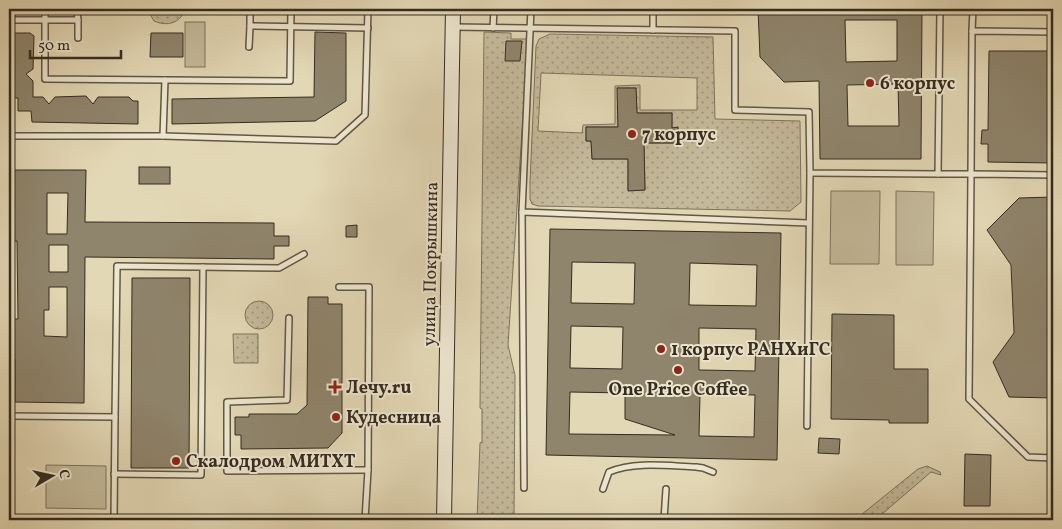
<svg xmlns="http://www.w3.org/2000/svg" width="1062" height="529" viewBox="0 0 1062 529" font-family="Vollkorn,serif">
  <defs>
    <pattern id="green-dots" width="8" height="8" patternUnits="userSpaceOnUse" patternTransform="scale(1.25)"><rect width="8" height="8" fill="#c5bb9c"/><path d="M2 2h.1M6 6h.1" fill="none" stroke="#a1987f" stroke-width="1.8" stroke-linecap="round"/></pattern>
  </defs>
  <rect width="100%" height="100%" fill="#e3d8b5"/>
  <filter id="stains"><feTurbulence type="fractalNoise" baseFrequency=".004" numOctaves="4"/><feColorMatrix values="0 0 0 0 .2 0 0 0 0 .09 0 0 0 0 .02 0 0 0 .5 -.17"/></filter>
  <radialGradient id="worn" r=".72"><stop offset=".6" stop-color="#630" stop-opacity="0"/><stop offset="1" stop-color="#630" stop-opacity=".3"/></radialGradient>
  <!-- green -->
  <g fill="url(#green-dots)" stroke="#7d745e" fill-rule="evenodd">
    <path d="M147,9H185C181,23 167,27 154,21Z"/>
    <polygon points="484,32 511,33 511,39 528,39 508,345 515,375 514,518 630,520 477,520 480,443 482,442 482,409 480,408"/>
    <path d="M550,34L713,37L715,119L800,121L801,202L790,211L538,206L532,204L530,199V182L536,46L539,39ZM541,73L697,78V110H640V85L615,86V124L583,125L582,133L538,131ZM618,88H636L637,113H672V128H678V143H644L645,190H628V159H592L591,141H586V127H618Z"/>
    <circle cx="259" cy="315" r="14"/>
    <polygon points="233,334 258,334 258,363 234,363"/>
    <polygon points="927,466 940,472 941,475 931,472 875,520 732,520 856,519 918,469"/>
  </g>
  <!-- pitch -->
  <g fill="#c5bb9c" stroke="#7d745e">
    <rect x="185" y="22" width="20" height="45"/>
    <polygon points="831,191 880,191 879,264 830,264"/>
    <polygon points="896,191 934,192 933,265 896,265"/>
    <polygon points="46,465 106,466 106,509 46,508"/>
  </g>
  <!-- building -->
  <g fill="#8f856d" stroke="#352c20" fill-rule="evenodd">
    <path d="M758,9H922L921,159H820L819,81L784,82L760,57ZM845,20H897V61L846,62ZM898,84L899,126H848L847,85Z"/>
    <polygon points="315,32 346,33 346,101 315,121 172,124 172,99 314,97"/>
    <polygon points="9,33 30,33 34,36 33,69 26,74 33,81 33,97 43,97 49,104 55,97 86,96 93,104 98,97 129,97 133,101 138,101 138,124 32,122 31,111 18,111 18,98 9,98"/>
    <polygon points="151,33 183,33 183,57 150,57"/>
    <polygon points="506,41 522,41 520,61 505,61"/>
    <polygon points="989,51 1053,51 1053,163 988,162 988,144 981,144 982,130 988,130"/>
    <polygon points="617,88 636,88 637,113 672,113 672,128 678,127 678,143 644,143 645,190 628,191 628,159 592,159 591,141 586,141 586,127 618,127"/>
    <rect x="139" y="167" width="31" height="17"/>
    <path d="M9,170H86L85,222L274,223V236H289V246H274V259L85,257L84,403L15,402V359H9V319H18L17,241H9ZM47,193H68L67,234H47ZM49,245H68V272H49ZM49,287H67V337L44,336V310H49Z"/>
    <polygon points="1053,197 1053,398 1009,397 993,362 1014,333 1011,265 987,230 1019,198"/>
    <polygon points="357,225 357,237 346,237 346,226"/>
    <path d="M550,229L781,233L777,460L546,455ZM572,262L635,263L634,304L571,303ZM690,263L757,265L756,306L689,305ZM571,326L623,327L622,369L570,368ZM699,328L756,329L755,371L699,370ZM570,392L625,393V419L675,435L569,434ZM700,394L755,395L754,437L699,436Z"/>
    <polygon points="132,278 190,278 189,468 131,468"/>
    <polygon points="308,297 328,297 328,304 342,304 342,433 328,448 241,449 241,435 235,435 235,417 249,417 249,414 297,414 307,405"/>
    <polygon points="832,314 894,315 894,369 928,369 928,423 889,423 889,420 831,419"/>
    <polygon points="819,438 840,439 839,454 818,453"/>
    <polygon points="965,454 991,455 990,506 964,506"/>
  </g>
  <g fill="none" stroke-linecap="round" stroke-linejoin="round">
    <defs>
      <g id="service">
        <polyline points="45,9 45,79 290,81 291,9"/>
        <polyline points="250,9 250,26 368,28"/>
        <polyline points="531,9 522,212 809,223"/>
        <polyline points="9,20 78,20 77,9"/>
        <polyline points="78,20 78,38"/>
        <polyline points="453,27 735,31 735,110 809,112 810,173 938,174 940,9"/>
        <polyline points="493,28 494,9"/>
        <polyline points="653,30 653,9"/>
        <polyline points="972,31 973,9"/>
        <polyline points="249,47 250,26"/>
        <polyline points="9,136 163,136 336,141 365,115 368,9"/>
        <polyline points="163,136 165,80"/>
        <polyline points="938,174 971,174 972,31 1053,32"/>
        <polyline points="1053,175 971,174 969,399 1028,457 1053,458"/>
        <polyline points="522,212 524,488"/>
        <polyline points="339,287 369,287 368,470 365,520"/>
        <polyline points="289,318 287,400 227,402 227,471 368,470"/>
        <polyline points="9,416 115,417 117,266 279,268 304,254"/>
        <polyline points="807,426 810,173"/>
        <polyline points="114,474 201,475 203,267"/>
        <path d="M603,489L609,472C635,461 668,466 696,467L703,468L713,472"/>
        <polyline points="114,520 115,417"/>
        <polyline points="664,520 666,489"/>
      </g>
      <polyline id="secondary" points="444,520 453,9"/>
    </defs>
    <!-- service casing -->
    <use href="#service" stroke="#605745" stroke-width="8"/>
    <!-- secondary casing -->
    <use href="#secondary" stroke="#352c20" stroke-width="16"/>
    <!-- service -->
    <use href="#service" stroke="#ede6cf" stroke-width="5"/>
    <!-- secondary -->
    <use href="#secondary" stroke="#ede6cf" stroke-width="14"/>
  </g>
  <!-- markers -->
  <g fill="#8f2418" stroke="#ede6cf" stroke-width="2">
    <circle cx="870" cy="83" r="5"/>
    <circle cx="632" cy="134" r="5"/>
    <circle cx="661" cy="349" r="5"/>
    <circle cx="678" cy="370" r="5"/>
    <path d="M332.5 379.5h5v5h5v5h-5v5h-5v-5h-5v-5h5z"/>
    <circle cx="336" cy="417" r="5"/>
    <circle cx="176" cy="461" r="5"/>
  </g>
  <g text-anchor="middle" stroke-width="4" stroke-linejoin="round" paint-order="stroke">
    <!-- poi labels -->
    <g font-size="18" font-weight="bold" fill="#352c20" stroke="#ede6cf" text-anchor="start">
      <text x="880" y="89">6 корпус</text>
      <text x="642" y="140">7 корпус</text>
      <text x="671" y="355">1 корпус РАНХиГС</text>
      <text x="346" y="393">Лечу.ru</text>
      <text x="678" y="395" text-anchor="middle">One Price Coffee</text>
      <text x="346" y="423">Кудесница</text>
      <text x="186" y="467">Скалодром МИТХТ</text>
    </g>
    <!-- street labels -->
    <g font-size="18" fill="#352c20" stroke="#ede6cf">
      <text transform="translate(430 264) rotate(-89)" y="6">улица Покрышкина</text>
    </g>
  </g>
  <!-- margin -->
  <rect width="1062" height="529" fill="none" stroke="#e3d8b5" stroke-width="30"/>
  <rect x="10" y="10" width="1042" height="509" fill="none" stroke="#352c20" stroke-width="2.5"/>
  <rect x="15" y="15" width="1032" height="499" fill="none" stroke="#352c20"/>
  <!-- north arrow -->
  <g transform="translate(52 476) rotate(81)" stroke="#ede6cf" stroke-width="4" paint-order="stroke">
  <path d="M0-4L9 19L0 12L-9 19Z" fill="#352c20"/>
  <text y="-8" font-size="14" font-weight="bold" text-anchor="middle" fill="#352c20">С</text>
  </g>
  <!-- scale -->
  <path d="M30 50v8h91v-8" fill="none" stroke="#352c20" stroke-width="2.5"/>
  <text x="38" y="50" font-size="15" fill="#352c20" stroke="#ede6cf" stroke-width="4" paint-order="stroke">50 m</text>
  <rect width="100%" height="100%" filter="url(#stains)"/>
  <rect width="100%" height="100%" fill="url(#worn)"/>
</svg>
